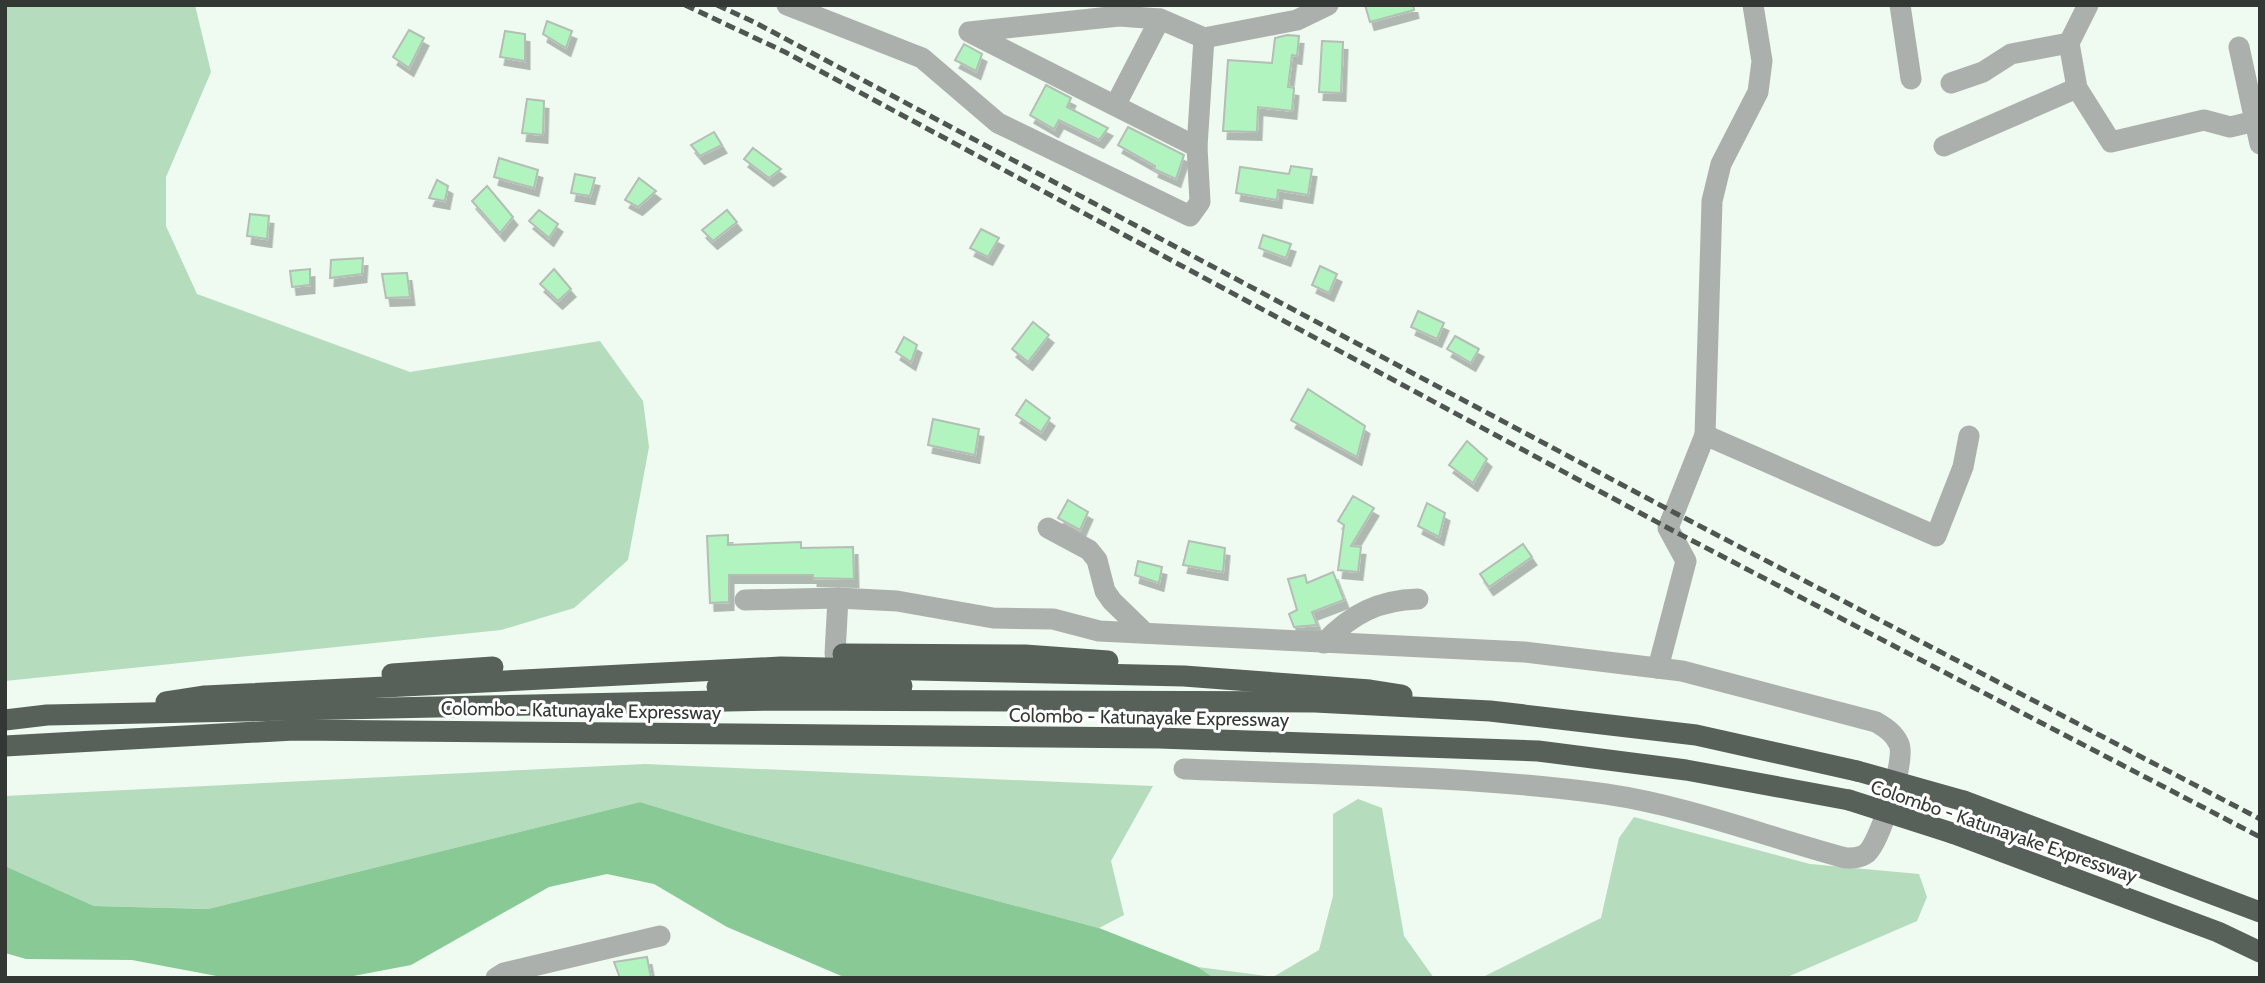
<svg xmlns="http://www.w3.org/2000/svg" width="2265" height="983" viewBox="0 0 2265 983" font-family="Cabin,sans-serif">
  <defs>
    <filter id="shadow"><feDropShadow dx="4.5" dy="8" stdDeviation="0" flood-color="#0004"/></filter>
  </defs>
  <rect width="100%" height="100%" fill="#effaf1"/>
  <!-- green -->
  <g fill="#b5dcbc">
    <polygon points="5,5 195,5 211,72 166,177 166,226 197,294 410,372 600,341 643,401 649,447 628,560 574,608 501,630 5,681"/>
    <polygon points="645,764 1153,786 1111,861 1124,915 1099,928 739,832 640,802 208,909 94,906 5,866 5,796"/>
    <polygon points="1358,799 1382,808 1404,936 1434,978 1214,978 1198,967 1273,977 1319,950 1333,896 1333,814"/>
    <polygon points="1634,817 1810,864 1919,874 1927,897 1917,921 1785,978 1481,978 1601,918 1619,838"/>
  </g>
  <!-- water -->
  <polygon fill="#89c996" points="640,802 739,832 1099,928 1198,967 1214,978 846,978 727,927 654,884 607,874 549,887 411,965 343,978 227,978 132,960 26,959 5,953 5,866 94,906 208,909"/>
  <!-- building -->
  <g fill="#b2f4bf" stroke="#b3beb5" stroke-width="2" filter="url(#shadow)">
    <polygon points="1365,5 1413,5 1414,10 1370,22"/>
    <polygon points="547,21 572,31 566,48 543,34"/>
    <polygon points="409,30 424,38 409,68 393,57"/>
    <polygon points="505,31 525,34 525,61 500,57"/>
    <polygon points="1287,35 1299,36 1297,56 1292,55 1288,87 1294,88 1292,111 1258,107 1257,132 1223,131 1228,60 1272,63 1275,38"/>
    <polygon points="1322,41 1343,42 1341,93 1319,92"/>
    <polygon points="964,44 982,54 976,71 955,60"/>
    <polygon points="1046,85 1071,98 1067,107 1108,128 1099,140 1059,120 1054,129 1030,115"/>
    <polygon points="527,99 544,101 543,135 522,133"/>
    <polygon points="1128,127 1184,155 1176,179 1154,169 1155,166 1118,145"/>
    <polygon points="714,132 722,145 700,156 691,145"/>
    <polygon points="753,148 781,169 769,178 744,159"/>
    <polygon points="499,158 538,170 534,188 494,177"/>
    <polygon points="1291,166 1312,169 1308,195 1278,190 1277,200 1236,193 1240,167 1289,174"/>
    <polygon points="575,174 595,178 590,196 571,193"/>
    <polygon points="639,178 656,191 638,207 625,200"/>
    <polygon points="437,180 448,186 445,201 429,198"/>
    <polygon points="487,186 513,217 500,233 472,201"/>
    <polygon points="539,210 558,224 549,238 529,221"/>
    <polygon points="727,210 737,222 713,241 702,230"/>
    <polygon points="250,214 269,216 267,239 247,236"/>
    <polygon points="981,229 999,238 988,257 970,248"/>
    <polygon points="1263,235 1291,244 1286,258 1259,248"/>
    <polygon points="363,258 362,274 330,278 331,260"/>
    <polygon points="1320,266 1337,274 1329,293 1312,285"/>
    <polygon points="310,269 310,285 292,287 290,271"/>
    <polygon points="554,269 571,289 558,301 540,284"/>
    <polygon points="407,273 410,297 386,298 382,274"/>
    <polygon points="1418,311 1444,323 1437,339 1411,327"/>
    <polygon points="1033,322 1049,335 1028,362 1012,349"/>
    <polygon points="1455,336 1479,349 1471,363 1447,349"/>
    <polygon points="904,337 917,345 911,362 896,352"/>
    <polygon points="1308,389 1365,426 1357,457 1291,420"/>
    <polygon points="1026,400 1050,418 1041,432 1016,415"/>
    <polygon points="933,419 979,429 975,455 928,445"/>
    <polygon points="1467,441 1487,459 1473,483 1449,465"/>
    <polygon points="1353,496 1374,508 1351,546 1361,547 1358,572 1338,570 1344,525 1338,521"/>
    <polygon points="1068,500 1088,512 1080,530 1058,518"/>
    <polygon points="1427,503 1445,513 1439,537 1418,526"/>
    <polygon points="728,535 728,545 801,542 801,548 853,547 854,579 813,578 813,575 729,575 729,602 710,603 707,536"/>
    <polygon points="1189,541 1225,548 1223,572 1183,565"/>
    <polygon points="1523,544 1532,557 1489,587 1480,574"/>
    <polygon points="1138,561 1162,567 1159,583 1135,575"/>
    <polygon points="1333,572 1344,600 1312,612 1317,625 1294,627 1289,614 1297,610 1288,579 1305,575 1307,583"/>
    <polygon points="647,957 651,978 620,978 614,962"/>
  </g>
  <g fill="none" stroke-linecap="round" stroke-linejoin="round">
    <!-- minor -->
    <g stroke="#acb0ac" stroke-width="21">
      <polyline points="787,5 922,58 998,123 1190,216 1200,202 1197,147 1204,38"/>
      <polyline points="1900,5 1911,79"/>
      <polyline points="2088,5 2069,43 2077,88 2111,142 2204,120 2230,127 2260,120"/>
      <polyline points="2239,47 2260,144"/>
      <polyline points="1951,83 1983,72 2011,54 2069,43"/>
      <polyline points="1116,104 1160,19"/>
      <polyline points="1944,146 2077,88"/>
      <polyline points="1197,147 969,32 1119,16 1160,19 1204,38 1297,20 1328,5"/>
      <polyline points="1705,435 1936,536 1963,467 1969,436"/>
      <polyline points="1048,528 1089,550 1097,560 1105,591 1112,601 1145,633"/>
      <path d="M745,600L838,598L897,601L993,618L1053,619L1099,631L1524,652L1682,671L1876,722C1886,728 1894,733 1899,744C1906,760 1880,841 1867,853C1860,858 1854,858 1846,858C1767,837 1688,806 1606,794C1466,775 1324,775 1184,769"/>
      <path d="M1324,643C1351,614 1379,600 1418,599"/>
      <polyline points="835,654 838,598"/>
      <polyline points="1658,668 1686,561 1668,528 1705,435 1712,201 1721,164 1758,92 1762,61 1753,5"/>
      <polyline points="496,978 504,973 660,936"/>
    </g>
    <!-- highway -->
    <g stroke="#586159" stroke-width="21">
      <polyline points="843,654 1025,655 1108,661"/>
      <polyline points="392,674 493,667"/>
      <polyline points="717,687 902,686"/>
      <polyline points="166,702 205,696 781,667 1184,676 1370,690 1402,695"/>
      <polyline points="5,720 47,715 770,700 1315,702 1490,711 1696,735 1857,771"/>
      <polyline points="5,746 294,730 1159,738 1538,751 1686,770 1849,800"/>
      <polyline points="1964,801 2260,912"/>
      <polyline points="1952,833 2218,932 2260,952"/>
    </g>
    <!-- rail -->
    <g stroke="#4f5551" stroke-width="5" stroke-dasharray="10 5" stroke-linecap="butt">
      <polyline points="685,5 785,52 1668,528 2260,837"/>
      <polyline points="717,5 754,22 1675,513 2260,819"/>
    </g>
    <!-- highway-bridge -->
    <g stroke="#586159" stroke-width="21">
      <polyline points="1857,771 1964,801"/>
      <polyline points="1849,800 1952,833"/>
    </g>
  </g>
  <g text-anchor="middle" stroke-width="6" stroke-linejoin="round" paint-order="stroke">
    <!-- street labels -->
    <g font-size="19" fill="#333834" stroke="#fff">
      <text transform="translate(581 710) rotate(1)" y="7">Colombo - Katunayake Expressway</text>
      <text transform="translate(1149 717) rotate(1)" y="7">Colombo - Katunayake Expressway</text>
      <text transform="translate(2004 831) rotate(19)" y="7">Colombo - Katunayake Expressway</text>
    </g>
  </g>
  <!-- border -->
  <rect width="2265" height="983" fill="none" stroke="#333834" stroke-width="14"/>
</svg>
